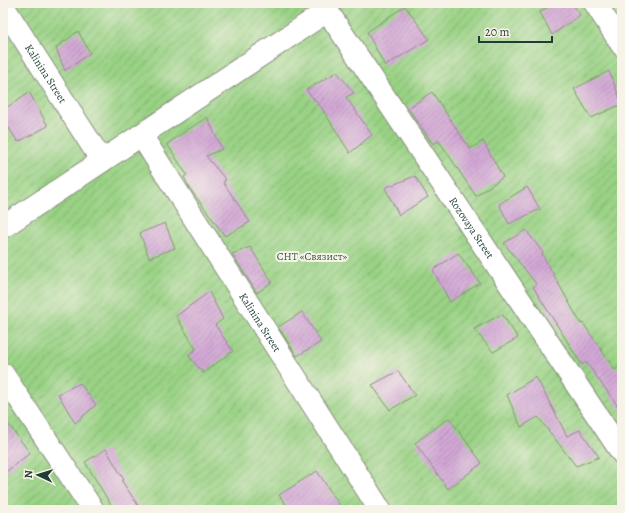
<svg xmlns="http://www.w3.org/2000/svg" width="625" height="513" viewBox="0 0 625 513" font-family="Alegreya,serif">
  <defs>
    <pattern id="garden-furrows" width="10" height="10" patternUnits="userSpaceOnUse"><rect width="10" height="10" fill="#99d284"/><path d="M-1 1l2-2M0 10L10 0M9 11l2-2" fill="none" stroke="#7cac6d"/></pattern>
    <pattern id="building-hatch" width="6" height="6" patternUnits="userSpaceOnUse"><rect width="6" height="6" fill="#d2a7d5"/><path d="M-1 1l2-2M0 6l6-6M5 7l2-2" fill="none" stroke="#aa89ae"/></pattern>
  </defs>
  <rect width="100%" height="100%" fill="#f7f3e8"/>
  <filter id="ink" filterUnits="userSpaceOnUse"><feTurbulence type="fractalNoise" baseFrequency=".025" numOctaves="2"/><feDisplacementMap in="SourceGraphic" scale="8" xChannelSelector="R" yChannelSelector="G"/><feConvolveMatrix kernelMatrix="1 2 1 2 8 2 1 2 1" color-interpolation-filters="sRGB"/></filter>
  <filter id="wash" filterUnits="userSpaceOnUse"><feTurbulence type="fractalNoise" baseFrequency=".012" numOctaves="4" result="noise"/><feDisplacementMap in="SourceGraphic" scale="16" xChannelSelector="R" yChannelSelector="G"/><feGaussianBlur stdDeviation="0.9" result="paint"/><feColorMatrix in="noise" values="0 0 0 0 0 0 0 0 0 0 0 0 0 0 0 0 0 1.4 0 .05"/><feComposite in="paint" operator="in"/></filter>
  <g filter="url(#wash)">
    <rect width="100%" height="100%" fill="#f0e1c3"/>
    <!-- garden -->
    <rect fill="url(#garden-furrows)" stroke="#5c885c" x="3" y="3" width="619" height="507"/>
    <g id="blocks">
      <!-- building -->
      <g fill="url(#building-hatch)">
        <polygon points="555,3 572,3 580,15 552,35 540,12"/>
        <polygon points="405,6 429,39 385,66 367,32"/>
        <polygon points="78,31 90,53 65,71 56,48"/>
        <polygon points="609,71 622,104 591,118 574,89"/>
        <polygon points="337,72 354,93 346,97 372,135 350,153 321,107 306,90"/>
        <polygon points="29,92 48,126 18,142 3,119 3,110"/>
        <polygon points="432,92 470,149 483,141 503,177 476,196 439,141 433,144 408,108"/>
        <polygon points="207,117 222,149 206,156 226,180 223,182 250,222 225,236 191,190 184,177 187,175 167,144"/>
        <polygon points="415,176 428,197 399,215 385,188"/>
        <polygon points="527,187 540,209 509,224 499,204"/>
        <polygon points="165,223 175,248 149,258 140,233"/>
        <polygon points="526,230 543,253 542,254 581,324 583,323 615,370 622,365 622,412 586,362 582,365 533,287 537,285 504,243"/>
        <polygon points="250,247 272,282 257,293 232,254"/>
        <polygon points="458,253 480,283 450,302 433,270"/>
        <polygon points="209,292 223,319 215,325 233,351 203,373 188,355 196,349 176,316"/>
        <polygon points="302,312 321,342 297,356 278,327"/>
        <polygon points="502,314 518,338 493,352 474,329"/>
        <polygon points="398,371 415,395 390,410 372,385"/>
        <polygon points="536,377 567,436 580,430 599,457 576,466 538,417 521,427 507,395"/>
        <polygon points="80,383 96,405 75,423 58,394"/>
        <polygon points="3,417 30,453 3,474"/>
        <polygon points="449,418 482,463 448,489 415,443"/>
        <polygon points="106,449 124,480 122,481 141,510 114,510 85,462"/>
        <polygon points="317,471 343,510 290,510 279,495"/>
      </g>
    </g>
  </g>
  <g filter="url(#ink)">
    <use href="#blocks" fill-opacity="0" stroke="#888f7c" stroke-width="1"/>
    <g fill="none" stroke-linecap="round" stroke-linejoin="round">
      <defs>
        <g id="minor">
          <path id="s1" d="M322,3L622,453"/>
          <polyline points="595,3 622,45"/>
          <path id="s2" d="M3,6L102,161"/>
          <path id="s3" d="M141,135L380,510"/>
          <polyline points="3,227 327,11"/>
          <polyline points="3,374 93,510"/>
        </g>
      </defs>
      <!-- minor casing -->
      <use href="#minor" stroke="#888f7c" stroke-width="24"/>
      <!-- minor -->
      <use href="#minor" stroke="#fff" stroke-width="22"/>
    </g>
  </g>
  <g text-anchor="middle" stroke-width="4" stroke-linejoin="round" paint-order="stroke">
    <!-- street labels -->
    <g font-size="11" fill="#1f3d34" stroke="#f7f3e8">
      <text dy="4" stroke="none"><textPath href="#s2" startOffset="80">Kalinina Street</textPath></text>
      <text dy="4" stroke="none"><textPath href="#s1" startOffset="270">Rozovaya Street</textPath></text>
      <text dy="4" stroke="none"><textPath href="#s3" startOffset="222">Kalinina Street</textPath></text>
    </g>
    <!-- park labels -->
    <g font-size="11" fill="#375b44" stroke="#f7f3e8">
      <text x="312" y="260">СНТ «Связист»</text>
    </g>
  </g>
  <!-- margin -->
  <rect width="625" height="513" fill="none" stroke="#f7f3e8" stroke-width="16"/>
  <!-- north arrow -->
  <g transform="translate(38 475) rotate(274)" stroke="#f7f3e8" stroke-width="3" paint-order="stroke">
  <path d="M0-3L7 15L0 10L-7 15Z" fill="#1f3d34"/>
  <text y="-6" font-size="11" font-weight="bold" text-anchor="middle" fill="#1f3d34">N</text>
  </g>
  <!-- scale -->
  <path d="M479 36v6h73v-6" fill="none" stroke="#1f3d34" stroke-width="2"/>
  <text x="485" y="36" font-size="12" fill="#1f3d34" stroke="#f7f3e8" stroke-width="3" paint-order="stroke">20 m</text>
</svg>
